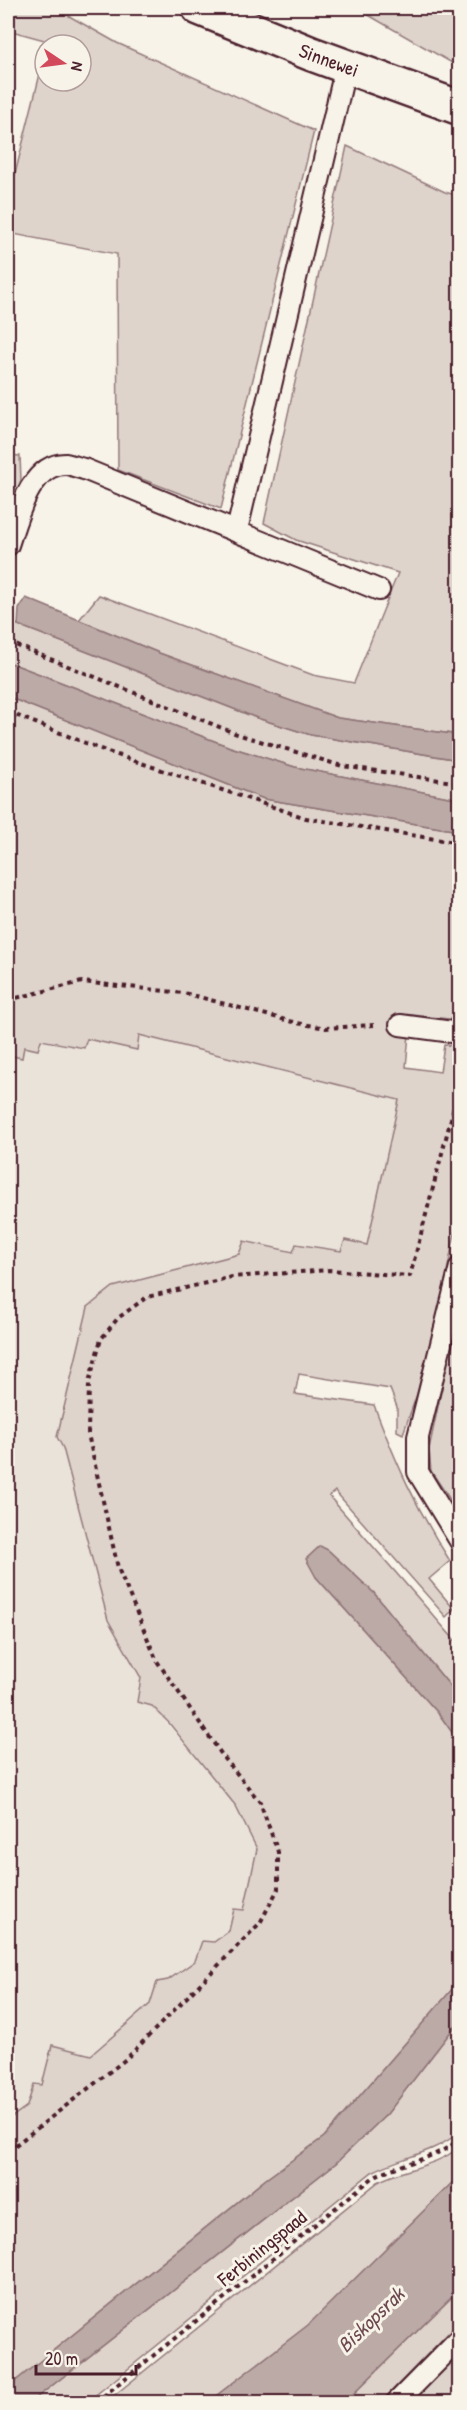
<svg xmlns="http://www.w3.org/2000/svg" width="467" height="2410" viewBox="0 0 467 2410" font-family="'Patrick Hand',sans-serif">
  <rect width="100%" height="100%" fill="#f7f3e8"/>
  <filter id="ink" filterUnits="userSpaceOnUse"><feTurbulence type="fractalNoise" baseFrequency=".0167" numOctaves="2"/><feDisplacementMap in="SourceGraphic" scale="12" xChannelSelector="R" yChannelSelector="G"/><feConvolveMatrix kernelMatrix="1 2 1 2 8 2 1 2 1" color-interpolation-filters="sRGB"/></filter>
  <g filter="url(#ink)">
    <!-- built -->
    <polygon fill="#eae3da" points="139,1035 399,1100 367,1245 341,1251 296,1244 294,1252 244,1241 239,1254 217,1261 57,1437 63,1448 108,1620 141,1678 152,1705 235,1805 257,1849 244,1910 234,1909 229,1931 195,1961 168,1980 157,1982 150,2004 91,2055 42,2086 34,2084 27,2106 8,2120 8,1055 22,1058 24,1047 41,1040 84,1048 87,1039 137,1049"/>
    <!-- green -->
    <g fill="#ded4cc" stroke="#947a7c" stroke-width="1.5">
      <polygon points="8,8 55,8 117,43 314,131 221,509 118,470 117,254 8,233 8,202 45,54 45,81 81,81 81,45 47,45 48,41 8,30"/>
      <polygon points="356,8 459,8 459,67"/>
      <polygon points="347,146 445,192 459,196 459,735 338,718 159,653 79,620 99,595 313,675 354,683 398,573 296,540 264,523"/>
      <polygon points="8,455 20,456 21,480 8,517"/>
      <polygon points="8,621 257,718 311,735 459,760 459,799 295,767 230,747 8,662"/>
      <path d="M8,697L264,799L460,831L459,1020L402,1014L398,1032L409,1034L406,1067L440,1072L444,1045L459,1046V1214L440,1305L417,1394L403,1434L397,1431V1407L390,1389L299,1374L295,1394L374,1405C396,1463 416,1508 450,1561L429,1579L454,1609L446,1617L335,1491L329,1496L459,1645L456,1648L459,1652V1697L374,1593L328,1550L320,1547L316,1577L439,1714L459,1742V1973L455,1986L324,2137L266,2179L8,2387V2120L27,2106L34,2084L42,2085L52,2045L91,2055L150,2004L157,1982L168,1980L195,1961L202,1941L214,1942L229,1931L234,1909L244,1910L257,1849L235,1805L169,1723L152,1706L137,1702L141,1678L108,1620L63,1448L57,1437L88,1307L113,1287L239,1254L244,1241L293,1252L296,1244L341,1251L345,1240L367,1245L399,1100L139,1035L137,1050L87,1039L84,1048L41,1040L38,1050L24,1047L22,1058L8,1055Z"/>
      <polygon points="459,1307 459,1513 431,1471 429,1449"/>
      <path d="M459,2021L458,2133C433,2154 401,2157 372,2172L87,2402H31L336,2163L387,2114Z"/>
      <path d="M459,2147V2176L308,2326L208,2402H106L378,2182C404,2168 437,2167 459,2147Z"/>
      <polygon points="459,2290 459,2322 381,2402 345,2402"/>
      <polygon points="459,2352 459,2402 411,2402"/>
    </g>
    <!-- water -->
    <g fill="#bcaaa7" stroke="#8e7275" stroke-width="1.5">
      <polygon points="26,598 159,653 338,718 459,735 459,760 311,735 257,718 18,625 19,609"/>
      <polygon points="8,662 230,747 295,767 459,799 459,831 264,799 8,697"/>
      <polygon points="320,1546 328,1550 374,1593 459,1697 459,1742 439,1714 316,1577 306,1559"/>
      <polygon points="459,1973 459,2021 387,2114 336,2163 31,2402 8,2402 8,2387 266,2179 324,2137 455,1986"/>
      <polygon points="459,2176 459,2290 345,2402 208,2402 308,2325"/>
    </g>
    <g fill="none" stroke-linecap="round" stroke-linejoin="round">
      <defs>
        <g id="lane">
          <polyline points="237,530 346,66"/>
          <path d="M8,545C17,519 30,463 66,464C72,465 79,468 84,469L379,590"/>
          <polyline points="400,1025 460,1033"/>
          <polyline points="460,1267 418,1437 418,1472 460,1541"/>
          <polyline points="397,2402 460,2338"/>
        </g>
        <g id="street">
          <path id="s1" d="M199,8L312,54L460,108"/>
        </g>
      </defs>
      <!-- lane casing -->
      <use href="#lane" stroke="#4a1f2b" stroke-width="24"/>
      <!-- street casing -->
      <use href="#street" stroke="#4a1f2b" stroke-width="38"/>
      <!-- path -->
      <g stroke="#4a1f2b" stroke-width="4" stroke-dasharray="4.5 4.5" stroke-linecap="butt">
        <polyline points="8,642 237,734 342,766 460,783"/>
        <polyline points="8,712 108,752 306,818 460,843"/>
        <polyline points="8,1000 82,982 184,993 297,1023 326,1028 374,1025"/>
        <polyline points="8,2151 126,2059 260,1923 278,1889 278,1852 260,1802 222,1755 157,1661 118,1568 88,1434 89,1382 101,1339 118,1318 147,1297 232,1277 329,1270 410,1276 460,1084"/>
        <path d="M96,2402L375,2176C403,2162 435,2160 460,2139"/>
      </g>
      <!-- lane -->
      <use href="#lane" stroke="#f7f3e8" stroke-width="20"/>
      <!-- street -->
      <use href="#street" stroke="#f7f3e8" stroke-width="33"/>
    </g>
  </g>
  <g text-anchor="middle" stroke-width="6" stroke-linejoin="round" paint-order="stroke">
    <!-- street labels -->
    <g font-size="20" fill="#4a1f2b" stroke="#f7f3e8">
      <text dy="7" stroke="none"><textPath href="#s1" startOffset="140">Sinnewei</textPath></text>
      <text transform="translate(262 2248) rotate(-39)" y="7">Ferbiningspaad</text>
    </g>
    <!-- water labels -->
    <g font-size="21" font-style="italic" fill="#6c4950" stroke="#f7f3e8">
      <text transform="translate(371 2320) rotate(-44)" y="7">Biskopsrak</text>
    </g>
  </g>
  <!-- margin -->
  <rect width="467" height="2410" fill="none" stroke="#f7f3e8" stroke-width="30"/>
  <rect x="15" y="15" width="437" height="2380" fill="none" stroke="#4a1f2b" stroke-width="2" filter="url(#ink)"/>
  <!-- north arrow -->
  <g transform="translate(63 63) rotate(103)"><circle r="28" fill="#f7f3e8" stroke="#b29e9c" stroke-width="1.5"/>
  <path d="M0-4.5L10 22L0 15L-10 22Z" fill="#d1495b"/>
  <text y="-9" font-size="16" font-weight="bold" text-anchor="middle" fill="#4a1f2b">N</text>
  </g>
  <!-- scale -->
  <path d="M36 2365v9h100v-9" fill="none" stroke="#4a1f2b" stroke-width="3"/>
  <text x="45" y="2365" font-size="18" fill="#4a1f2b" stroke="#f7f3e8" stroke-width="4.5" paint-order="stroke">20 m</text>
</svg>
